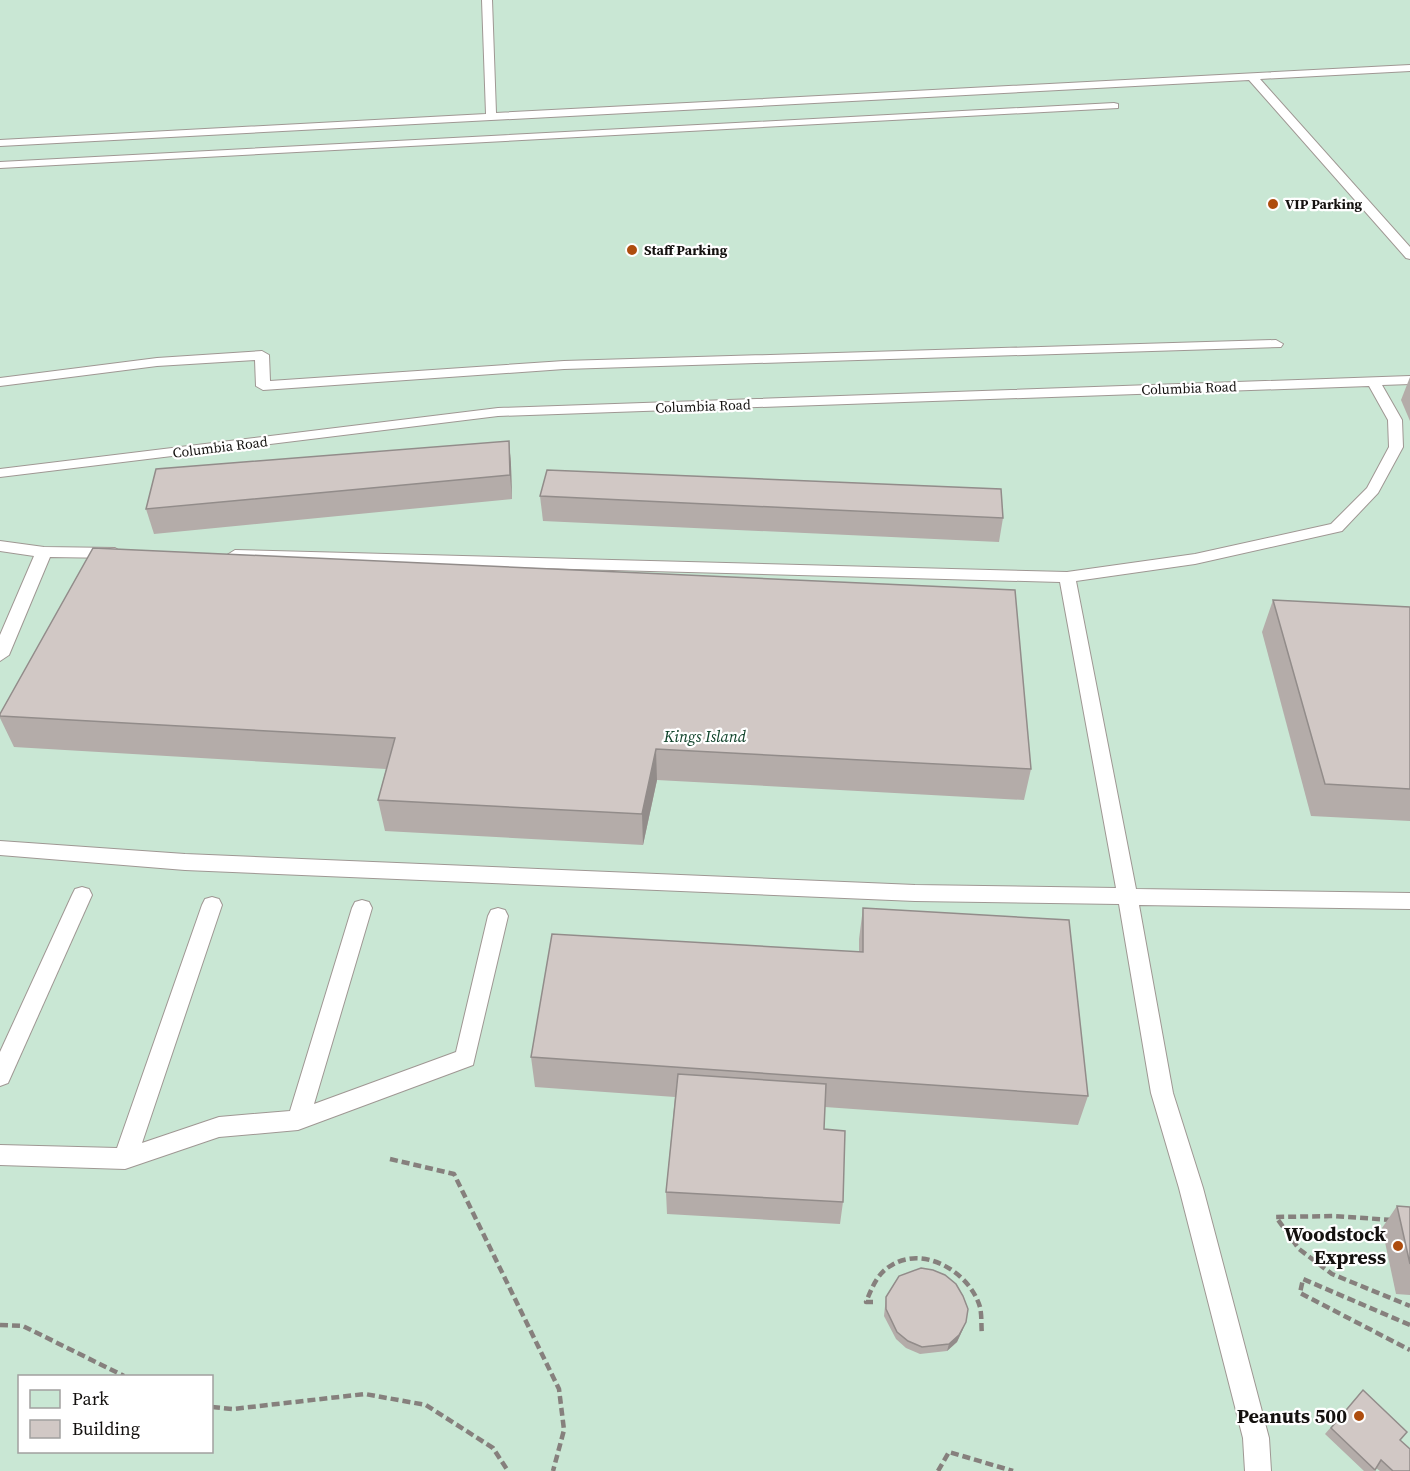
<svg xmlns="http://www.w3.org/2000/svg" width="1410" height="1471" viewBox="0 0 1410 1471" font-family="'Source Serif 4',serif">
  <rect width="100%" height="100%" fill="#fcf3ef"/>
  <!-- green -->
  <path fill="#c9e7d4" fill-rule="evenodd" d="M0,0H1410V1471H0ZM20,1376H212V1452H20Z"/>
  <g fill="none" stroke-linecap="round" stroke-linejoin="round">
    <defs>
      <g id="lane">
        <polygon points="482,0 492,0 496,113 1410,65 1410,71 1260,79 1410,247 1410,259 1406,258 1249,80 0,146 0,140 486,114"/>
        <polygon points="1114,103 1118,104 1118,108 0,168 0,162"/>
        <polygon points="1276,340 1283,344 1281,347 564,369 263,390 256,386 255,360 157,366 0,386 0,378 157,358 262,351 269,355 270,381 564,361"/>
        <polygon points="1410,376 1410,384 1382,385 1402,420 1403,447 1378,493 1342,531 1195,564 1076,581 1136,889 1410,893 1410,909 1139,905 1173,1093 1203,1188 1269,1438 1271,1471 1245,1471 1243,1438 1179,1188 1151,1093 1119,904 915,901 185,870 0,855 0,841 185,854 915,885 1116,888 1060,582 235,560 227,555 235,550 1067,572 1195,554 1331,524 1367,488 1389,447 1388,420 1369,386 498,416 0,477 0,469 498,408"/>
        <polygon points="0,541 44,547 115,548 123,553 115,558 50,557 9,655 0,661 0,635 34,556 0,551"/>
        <polygon points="82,887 89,889 92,895 8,1083 0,1086 0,1052 72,895 75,889"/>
        <polygon points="212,897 219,899 222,905 142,1143 219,1117 290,1111 352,908 355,902 362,900 369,902 372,908 314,1104 456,1052 488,916 491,910 498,908 505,910 508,916 473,1065 298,1130 219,1137 125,1169 0,1165 0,1145 117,1148 202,905 205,899"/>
      </g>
    </defs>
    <!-- lane casing -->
    <use href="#lane" stroke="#9f9793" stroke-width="2"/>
    <!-- path -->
    <g stroke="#86807d" stroke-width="4.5" stroke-dasharray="8 4" stroke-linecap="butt">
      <polyline points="390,1159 454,1174 559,1389 564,1430 553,1471"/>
      <polyline points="1392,1220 1334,1216 1276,1217 1299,1249 1332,1274 1410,1306"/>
      <path d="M873,1302H866C872,1288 877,1273 892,1265C925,1245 970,1273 980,1307C982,1316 981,1326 982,1335"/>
      <polyline points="0,1325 23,1326 124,1376"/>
      <polyline points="1410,1325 1303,1279 1300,1293 1410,1350"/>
      <polyline points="212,1407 233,1409 365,1394 426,1405 493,1448 508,1471"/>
      <polyline points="938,1471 949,1452 1013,1471"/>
    </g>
    <!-- lane -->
    <use href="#lane" fill="#fff" fill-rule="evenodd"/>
  </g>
  <!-- wall -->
  <g fill="#b4aca9">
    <polygon points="1410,377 1410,421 1401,400"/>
    <polygon points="509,441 511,465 512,499 154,534 146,509"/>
    <polygon points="540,496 1003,518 999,542 543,521"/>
    <polygon points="1273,600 1410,607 1410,821 1311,816 1262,632"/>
    <polygon points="0,714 1031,769 1024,800 657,780 643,845 385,831 378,800 386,769 14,747 0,718"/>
    <polygon points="863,908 1088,1096 1078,1125 825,1107 824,1129 843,1202 840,1224 667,1214 666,1192 675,1097 535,1087 531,1057 859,952 859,939"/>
    <polygon points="1397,1206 1410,1207 1410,1295 1396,1294 1382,1228"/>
    <polygon points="886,1297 963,1329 957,1342 947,1351 920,1354 906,1348 896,1339 884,1316"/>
    <polygon points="1363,1390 1400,1440 1410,1471 1380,1471 1376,1468 1374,1471 1364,1471 1325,1434"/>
  </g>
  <!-- shaded-wall -->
  <g fill="#928c8a">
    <polygon points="509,441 511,465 512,499 510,475"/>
    <polygon points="656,749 657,780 643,845 642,814"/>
    <polygon points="966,1322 963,1329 957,1342 947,1351 949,1344"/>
  </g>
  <!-- building -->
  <g fill="#d1c8c5" stroke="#928c8a" stroke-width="1.5">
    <polygon points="509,441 510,475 146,509 156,469"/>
    <polygon points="547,470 1001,489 1003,518 540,496"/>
    <polygon points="93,548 1015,590 1031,769 656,749 642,814 378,800 395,738 0,716 0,714"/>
    <polygon points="1273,600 1410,607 1410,789 1325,784"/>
    <polygon points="863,908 1069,920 1088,1096 531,1057 552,934 863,952"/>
    <polygon points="678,1074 826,1084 824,1129 845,1131 843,1202 666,1192"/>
    <polygon points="1397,1206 1410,1207 1410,1264"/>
    <polygon points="921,1268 933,1270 945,1275 956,1284 963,1296 968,1309 966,1322 959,1335 949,1344 922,1347 908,1341 897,1332 886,1309 886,1297 899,1276"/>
    <polygon points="1363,1390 1407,1432 1400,1440 1410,1449 1410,1471 1393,1471 1381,1460 1375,1470 1331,1428"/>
  </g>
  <!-- markers -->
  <g fill="#ae4d0e" stroke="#fff" stroke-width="2">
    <circle cx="1273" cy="204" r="6"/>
    <circle cx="632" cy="250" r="6"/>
    <circle cx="1398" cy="1246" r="6"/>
    <circle cx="1359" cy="1416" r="6"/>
  </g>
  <g text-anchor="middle" stroke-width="4.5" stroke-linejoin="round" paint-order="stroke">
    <!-- far-poi labels -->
    <g font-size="14" font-weight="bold" fill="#14110f" stroke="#fff" text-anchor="start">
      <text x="1285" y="209">VIP Parking</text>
      <text x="644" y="255">Staff Parking</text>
    </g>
    <!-- far-street labels -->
    <g font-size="14" fill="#14110f" stroke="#fff">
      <text transform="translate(1189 388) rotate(-2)" y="5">Columbia Road</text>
      <text transform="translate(703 406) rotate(-2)" y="5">Columbia Road</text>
      <text transform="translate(220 447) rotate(-7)" y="5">Columbia Road</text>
    </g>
    <!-- park labels -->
    <g font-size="16" font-style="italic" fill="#0f4229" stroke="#fff">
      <text x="705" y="742">Kings Island</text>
    </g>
    <!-- near-poi labels -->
    <g font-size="20" font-weight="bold" fill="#14110f" stroke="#fff" text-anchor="end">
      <text x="1386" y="1241">Woodstock<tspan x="1386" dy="23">Express</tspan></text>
      <text x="1347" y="1423">Peanuts 500</text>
    </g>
  </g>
  <!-- legend -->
  <rect x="18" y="1375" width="195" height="78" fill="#ffffff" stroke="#a1a09f" stroke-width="1.5"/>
  <rect x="30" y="1390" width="30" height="18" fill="#c9e7d4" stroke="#a1a09f" stroke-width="1.5"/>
  <text x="72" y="1405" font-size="18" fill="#14110f">Park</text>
  <rect x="30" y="1420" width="30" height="18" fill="#d1c8c5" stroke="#a1a09f" stroke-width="1.5"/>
  <text x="72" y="1435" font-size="18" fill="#14110f">Building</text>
</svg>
